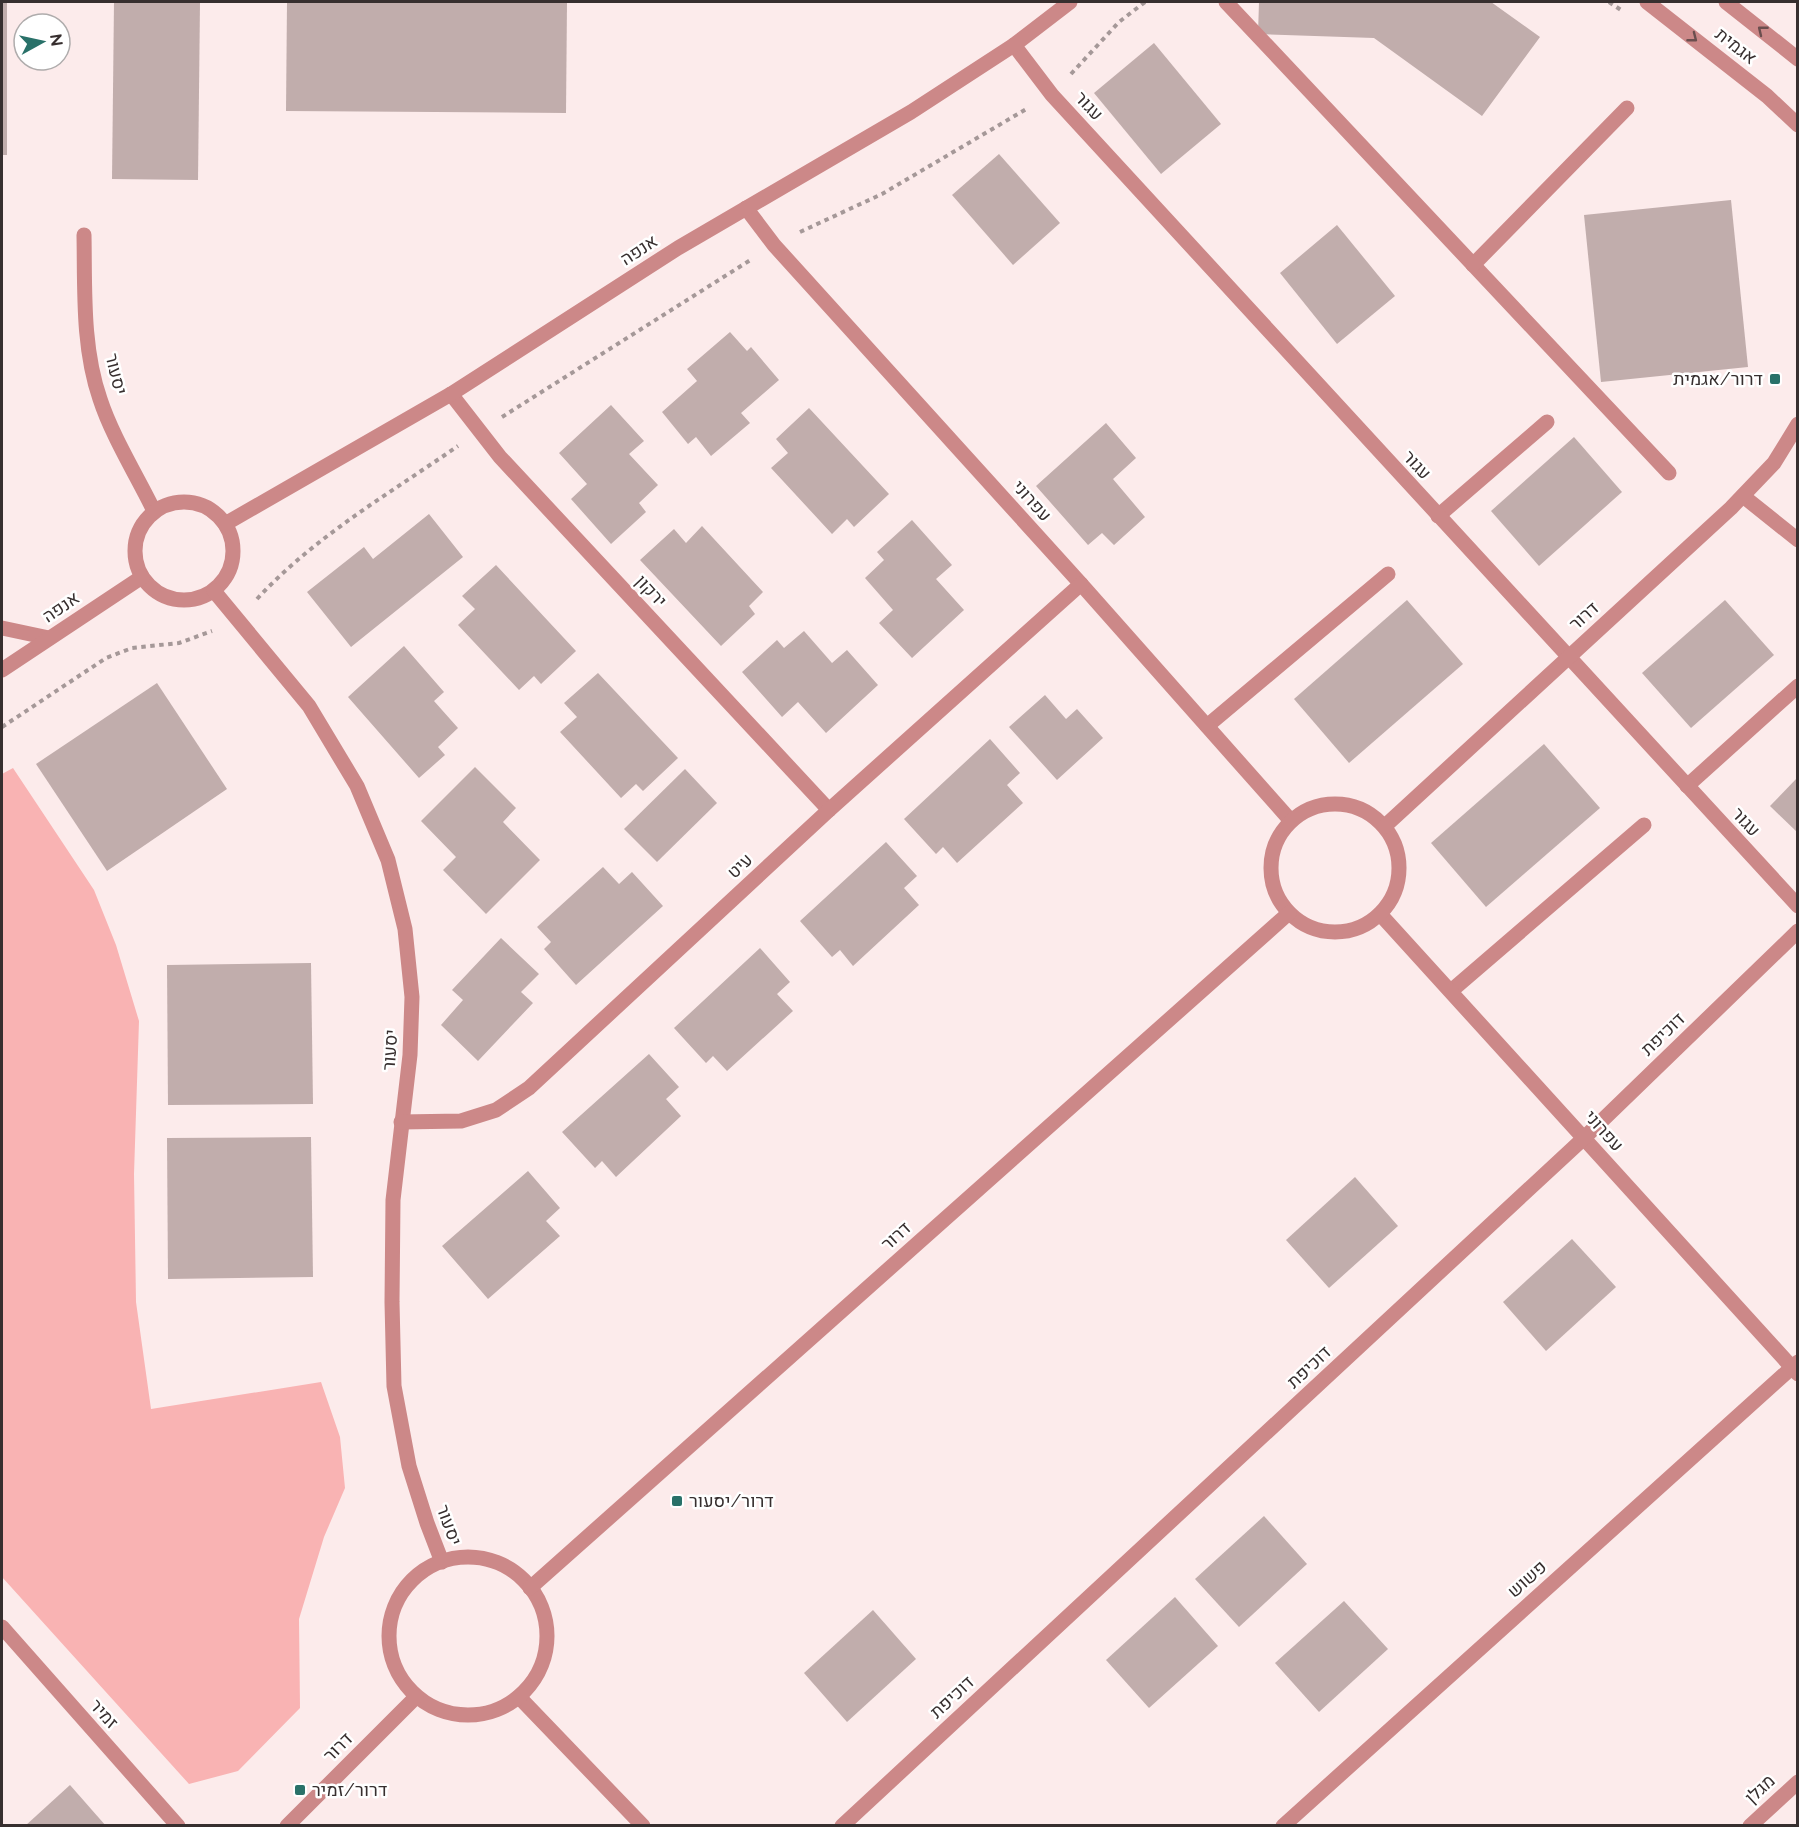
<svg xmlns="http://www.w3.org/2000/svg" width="1799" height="1827" viewBox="0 0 1799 1827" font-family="Raleway,Heebo,sans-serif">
  <rect width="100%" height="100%" fill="#fcebeb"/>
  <!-- green -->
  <polygon fill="#f9b3b3" points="13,768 94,890 116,945 139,1021 134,1174 136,1302 151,1409 321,1382 340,1437 345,1488 324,1537 299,1619 300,1708 238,1771 189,1784 2,1577 2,774"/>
  <!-- building -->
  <g fill="#c1adac">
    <rect x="2" y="2" width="5" height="153"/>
    <polygon points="114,2 200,2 198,180 112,179"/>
    <polygon points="287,2 567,2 566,113 286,111"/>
    <polygon points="1259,2 1491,2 1540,37 1482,116 1374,38 1258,34"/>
    <polygon points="1154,43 1221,124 1161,174 1094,93"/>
    <polygon points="999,154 1060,223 1013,265 952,195"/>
    <polygon points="1731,200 1748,367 1601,382 1584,215"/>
    <polygon points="1337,225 1395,296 1337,344 1280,273"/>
    <polygon points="730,332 747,351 751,347 779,380 741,413 750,423 711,456 696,437 688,444 662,412 697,381 687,369"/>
    <polygon points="611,405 644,441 629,454 658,485 639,503 646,512 611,544 571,499 587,484 559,453"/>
    <polygon points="809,408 889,494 854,527 847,519 832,534 771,468 788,453 776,439"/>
    <polygon points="1106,423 1136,458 1113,479 1145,517 1114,545 1102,533 1088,545 1036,486"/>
    <polygon points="1574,437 1622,492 1539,566 1491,511"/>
    <polygon points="429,514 463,557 351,647 307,592 364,547 373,559"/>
    <polygon points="912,520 952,565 936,579 964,610 912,658 879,623 893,610 865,578 884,560 877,552"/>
    <polygon points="702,526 763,592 749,606 755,614 721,646 640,560 674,529 686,543"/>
    <polygon points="496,565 576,651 541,684 534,676 519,690 458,625 475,609 462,596"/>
    <polygon points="1407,600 1463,664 1349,763 1294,699"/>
    <polygon points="1725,600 1774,655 1691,728 1642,673"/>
    <polygon points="804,631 832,663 847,650 878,685 826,733 798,702 782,717 742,672 777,640 784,648"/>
    <polygon points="404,646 444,692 434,701 458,728 438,747 445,755 419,778 348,697"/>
    <polygon points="598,673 678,758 643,791 636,784 621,798 560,732 577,717 564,703"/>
    <polygon points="157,683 227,789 107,871 36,764"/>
    <polygon points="1045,695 1066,719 1077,709 1103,738 1057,780 1009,727"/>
    <polygon points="990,739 1020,773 1007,785 1023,803 957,863 943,847 936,854 904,819"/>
    <polygon points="1544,744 1600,808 1486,907 1431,843"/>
    <polygon points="475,767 516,808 503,822 540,860 486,914 443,870 456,857 421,821"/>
    <polygon points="685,769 717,803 657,862 624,829"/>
    <polygon points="1798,777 1798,833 1770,806"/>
    <polygon points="886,842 917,876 904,888 919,905 853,966 840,950 832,957 800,921"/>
    <polygon points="603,867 619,884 632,872 663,906 576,985 544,949 551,942 537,927"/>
    <polygon points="501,938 539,974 521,992 533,1003 478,1061 441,1025 463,1000 452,990"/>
    <polygon points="760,948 790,982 777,994 793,1011 727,1071 713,1056 706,1063 674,1028"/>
    <polygon points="311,963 313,1104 168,1105 167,965"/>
    <polygon points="649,1054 679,1087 666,1099 681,1116 616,1177 602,1161 595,1168 562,1132"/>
    <polygon points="311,1137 313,1277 168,1279 167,1138"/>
    <polygon points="528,1171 560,1208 546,1221 560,1236 488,1299 442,1246"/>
    <polygon points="1355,1177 1398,1226 1329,1288 1286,1240"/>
    <polygon points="1572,1239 1616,1287 1546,1351 1503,1302"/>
    <polygon points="1264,1516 1307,1564 1239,1627 1195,1579"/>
    <polygon points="1175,1597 1218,1646 1149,1708 1106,1660"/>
    <polygon points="1344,1601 1388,1649 1319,1712 1275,1663"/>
    <polygon points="873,1610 916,1659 847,1722 804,1673"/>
    <polygon points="70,1785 106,1826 25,1826"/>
  </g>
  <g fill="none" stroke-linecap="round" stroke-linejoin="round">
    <!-- path -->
    <g stroke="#a59898" stroke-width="4" stroke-dasharray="4.5 4.5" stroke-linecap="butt">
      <polyline points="1609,2 1621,10"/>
      <polyline points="1071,74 1119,22 1145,2"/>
      <polyline points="800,232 882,194 1028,108"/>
      <polyline points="502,417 752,259"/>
      <path d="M257,599C314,537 390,493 458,446"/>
      <polyline points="2,727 106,658 132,648 179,643 212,631"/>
    </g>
    <!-- service -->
    <g stroke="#c88" stroke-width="15">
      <polyline points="1226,2 1669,473"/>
      <polyline points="1473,265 1627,108"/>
      <polyline points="1743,496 1798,540"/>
      <polyline points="1438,516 1547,422"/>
      <polyline points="2,628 49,638"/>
      <polyline points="1207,726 1388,574"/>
      <polyline points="1687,786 1798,686"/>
      <polyline points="1451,991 1644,825"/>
    </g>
    <!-- minor -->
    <g stroke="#c88" stroke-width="15">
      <polyline points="1014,45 1052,95 1798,906"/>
      <polyline points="746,208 774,245 1081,584 1291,821"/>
      <path d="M84,235C85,289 82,347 100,399C112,436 137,476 154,511"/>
      <polyline points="451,394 500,457 829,810"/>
      <circle cx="184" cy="551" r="49"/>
      <polyline points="225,524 451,394 678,248 911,112 1014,45 1070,2"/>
      <polyline points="214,591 309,706 357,786 388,860 405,929 412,997 410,1055 393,1200 392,1302 394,1386 409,1466 427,1523 442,1562"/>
      <polyline points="2,670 142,577"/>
      <polyline points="1380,914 1798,1374"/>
      <polyline points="401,1122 461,1121 496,1110 529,1088 829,810 1081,584"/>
      <polyline points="2,1627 178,1826"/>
      <polyline points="519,1697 643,1826"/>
      <polyline points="842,1826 1584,1138 1798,931"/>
      <polyline points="1283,1826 1798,1362"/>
      <polyline points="1750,1826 1798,1782"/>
    </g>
    <!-- tertiary -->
    <g stroke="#c88" stroke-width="15">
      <polyline points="1647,2 1767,96 1798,125"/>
      <polyline points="1726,2 1798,59"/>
      <circle cx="1335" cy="868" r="64"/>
      <polyline points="1385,826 1731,508 1774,463 1798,424"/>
      <circle cx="468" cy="1636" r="79"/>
      <polyline points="530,1588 1289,913"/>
      <polyline points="287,1826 416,1697"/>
    </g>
  </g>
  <!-- one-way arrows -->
  <defs><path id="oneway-chevron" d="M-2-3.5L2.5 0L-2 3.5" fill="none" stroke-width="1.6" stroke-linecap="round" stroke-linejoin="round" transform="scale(1.5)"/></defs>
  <g stroke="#6b4e4e">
    <use href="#oneway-chevron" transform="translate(1762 30) rotate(-141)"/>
    <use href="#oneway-chevron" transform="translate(1693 38) rotate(38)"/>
  </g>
  <!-- markers -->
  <g fill="#297169" stroke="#fff" stroke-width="2">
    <rect x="1769" y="373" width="12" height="12" rx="3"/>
    <rect x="671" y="1495" width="12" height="12" rx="3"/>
    <rect x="294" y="1784" width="12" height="12" rx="3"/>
  </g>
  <g text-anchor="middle" stroke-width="5" stroke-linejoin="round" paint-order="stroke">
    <!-- street labels -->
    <g font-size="18" fill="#372f2f" stroke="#fff">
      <text transform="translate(1736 46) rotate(38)" y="6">אגמית</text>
      <text transform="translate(1089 106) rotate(47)" y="6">עגור</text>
      <text transform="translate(639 250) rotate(-33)" y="6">אנפה</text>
      <text transform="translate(116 374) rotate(76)" y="6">יסעור</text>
      <text transform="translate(1417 465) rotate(47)" y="6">עגור</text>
      <text transform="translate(1032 501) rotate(48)" y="6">עפרוני</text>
      <text transform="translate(651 591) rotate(47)" y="6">ירקון</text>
      <text transform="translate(61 607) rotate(-34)" y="6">אנפה</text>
      <text transform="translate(1584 616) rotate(-42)" y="6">דרור</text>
      <text transform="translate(1746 822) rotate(47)" y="6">עגור</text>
      <text transform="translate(740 866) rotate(-43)" y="6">עיט</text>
      <text transform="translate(1663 1034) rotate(-44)" y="6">דוכיפת</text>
      <text transform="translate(390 1050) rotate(-86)" y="6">יסעור</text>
      <text transform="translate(1604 1131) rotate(48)" y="6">עפרוני</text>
      <text transform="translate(896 1236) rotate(-42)" y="6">דרור</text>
      <text transform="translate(1309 1367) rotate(-43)" y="6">דוכיפת</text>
      <text transform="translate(449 1525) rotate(70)" y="6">יסעור</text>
      <text transform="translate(1527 1579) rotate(-42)" y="6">פשוש</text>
      <text transform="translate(952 1697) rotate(-43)" y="6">דוכיפת</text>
      <text transform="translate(104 1714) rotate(48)" y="6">זמיר</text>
      <text transform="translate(338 1747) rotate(-45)" y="6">דרור</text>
      <text transform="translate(1760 1789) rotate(-43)" y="6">מגלן</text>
    </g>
    <!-- poi labels -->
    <g font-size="18" fill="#372f2f" stroke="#fff" text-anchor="start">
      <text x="1763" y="385" text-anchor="end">דרור/אגמית</text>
      <text x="689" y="1507">דרור/יסעור</text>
      <text x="312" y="1796">דרור/זמיר</text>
    </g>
  </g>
  <!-- border -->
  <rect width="1799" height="1827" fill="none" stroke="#372f2f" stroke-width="6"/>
  <!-- north arrow -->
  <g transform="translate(42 42) rotate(82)"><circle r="28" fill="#ffffff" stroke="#afacac" stroke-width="1.5"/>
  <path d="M0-4.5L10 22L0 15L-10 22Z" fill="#297169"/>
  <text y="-9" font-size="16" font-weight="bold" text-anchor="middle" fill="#372f2f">N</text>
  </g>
</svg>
